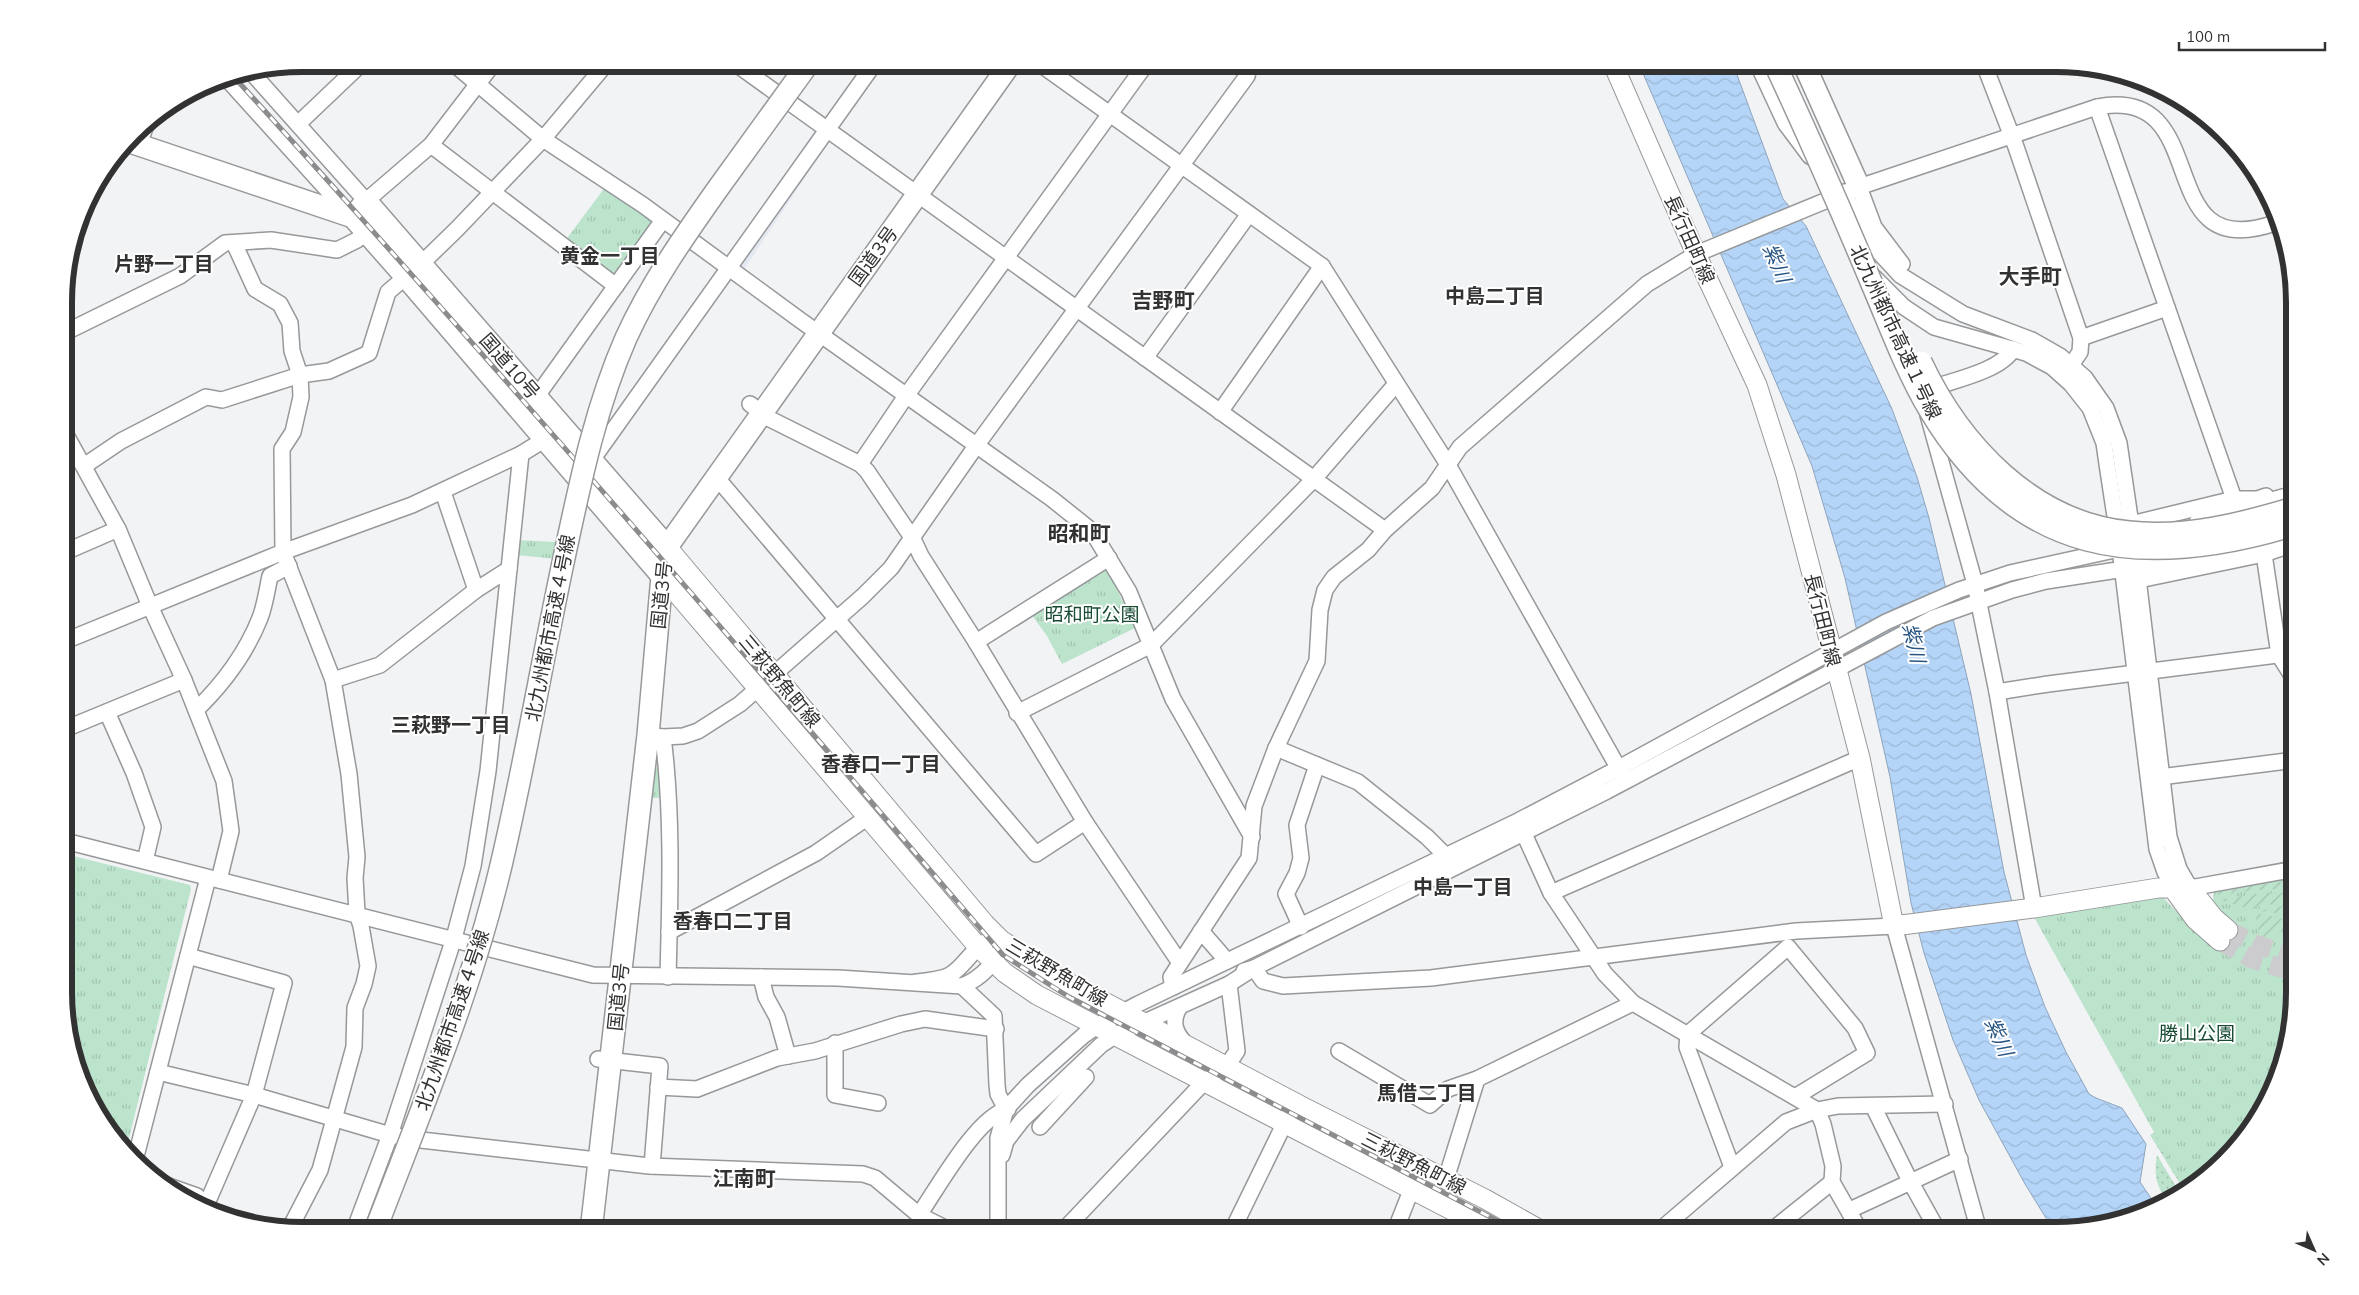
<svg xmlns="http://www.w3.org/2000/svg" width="2359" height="1295" viewBox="0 0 2359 1295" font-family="Mulish,'Noto Sans JP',sans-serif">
  <defs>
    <pattern id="grass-dots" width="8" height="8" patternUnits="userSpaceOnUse" patternTransform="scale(1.25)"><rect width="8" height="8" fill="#bce3cc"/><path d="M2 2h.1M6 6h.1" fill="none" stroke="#a2c3b0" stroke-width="1.8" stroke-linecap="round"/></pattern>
    <pattern id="park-tufts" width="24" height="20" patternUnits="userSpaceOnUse" patternTransform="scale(1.25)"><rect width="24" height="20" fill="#bce3cc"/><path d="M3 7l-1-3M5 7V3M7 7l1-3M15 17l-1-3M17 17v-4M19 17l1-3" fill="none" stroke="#a2c3b0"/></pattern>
    <pattern id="garden-furrows" width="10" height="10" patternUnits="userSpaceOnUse" patternTransform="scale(1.25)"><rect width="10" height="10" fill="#bce3cc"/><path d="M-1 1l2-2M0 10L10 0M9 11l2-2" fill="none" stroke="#a2c3b0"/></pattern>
    <pattern id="water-waves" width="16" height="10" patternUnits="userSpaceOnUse" patternTransform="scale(1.25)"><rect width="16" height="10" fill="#b5d5f8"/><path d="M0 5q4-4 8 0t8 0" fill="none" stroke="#9cb7d5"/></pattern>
  </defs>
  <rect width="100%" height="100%" fill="#f2f3f5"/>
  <!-- built -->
  <polygon fill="#e3e8f1" points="815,130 830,140 741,274 726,261"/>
  <!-- grass -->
  <g fill="url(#grass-dots)">
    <polygon points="2162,1128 2185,1192 2150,1135"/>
    <path d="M2157,1155L2181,1195L2170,1200C2155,1190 2154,1172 2157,1155Z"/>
  </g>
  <!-- park -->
  <g fill="url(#park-tufts)">
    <polygon points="1219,64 1244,64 1238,77"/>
    <polygon points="606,186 655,222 614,280 565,241"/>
    <polygon points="517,540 573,543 569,560 516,555"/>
    <polygon points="1105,568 1108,570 1135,628 1062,664 1047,636 1031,614"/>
    <polygon points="664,759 666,798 652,798 653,773"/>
    <polygon points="65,854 190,885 191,889 126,1150 104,1125 66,1024"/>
    <polygon points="2295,877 2295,993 2270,1098 2236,1150 2184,1194 2174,1168 2034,917 2161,895 2191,927 2218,948 2236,923 2212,907 2215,885"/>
  </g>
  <!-- garden -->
  <g fill="url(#garden-furrows)">
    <polygon points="2295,880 2295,888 2257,890 2219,895 2216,893 2217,890"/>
    <polygon points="2295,892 2295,899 2250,909 2219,900 2257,894"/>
    <polygon points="2295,903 2295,916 2260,911"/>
    <polygon points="2258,914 2295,921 2266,942 2261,943 2256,917"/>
  </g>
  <!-- water -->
  <path fill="url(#water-waves)" stroke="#8ea4bd" d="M1639,64H1733L1783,199L1806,226L1892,409L1917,477L1929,518L1971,694L2004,872L2026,955L2045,1007L2066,1052L2089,1094L2096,1098L2122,1108L2146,1144L2140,1182L2157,1207C2125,1222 2089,1231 2054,1231L2025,1184L1979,1100L1953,1040L1924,953L1911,903L1890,777L1845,578L1812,466Z"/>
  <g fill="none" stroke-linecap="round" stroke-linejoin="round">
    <!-- major-tunnel -->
    <g stroke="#ccccce" stroke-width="19" stroke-dasharray="19 9" stroke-linecap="butt">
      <polyline points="2228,930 2255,944 2295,957"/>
      <polyline points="2220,941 2252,959 2295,972"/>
    </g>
    <defs>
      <g id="minor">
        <polyline points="454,64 543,139 643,205 800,320 1052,499 1092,531 1129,592 1173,699 1252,837"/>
        <polyline points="736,64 1385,530"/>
        <polyline points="1040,64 1322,266 1447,463 1624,778"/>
        <polyline points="1984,64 2016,147 2081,338 2080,352 2067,371"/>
        <polyline points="253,74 366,201 431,145 493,64"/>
        <polyline points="227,79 350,215"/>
        <polyline points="2097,107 2234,499"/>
        <polyline points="299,123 361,64"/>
        <polyline points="139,145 147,122"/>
        <polyline points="431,145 616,286"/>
        <polyline points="1859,187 1874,227 1902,264"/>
        <polyline points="1844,192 1865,237 1900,275 1963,314 2032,340 2060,356 2085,378 2106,408 2119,443 2134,545 2169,837 2179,869 2190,888 2295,869"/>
        <polyline points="234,243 255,289 280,304 290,323 292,351 300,375 301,397 293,432 282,449 283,552 333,680 349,774 357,857 355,878 357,913 361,926 368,966 364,984 355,1008 354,1047 320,1170 290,1228"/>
        <polyline points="1874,277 1904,307 1934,327 2026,353 2052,367 2071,384 2090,408 2104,443 2107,464 2120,549 2157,849 2165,872 2174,890"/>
        <polyline points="64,333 180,276 225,243 271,240 337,250 357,240 366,232"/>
        <polyline points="2081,338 2167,308"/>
        <polyline points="1145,358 1249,214"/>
        <path d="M1928,393L1932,388C1955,380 2002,370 2013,349"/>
        <polyline points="537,396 663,220"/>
        <polyline points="750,404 770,419 860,464 867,471 913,539 921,556 976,642 1085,822 1180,963"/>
        <polyline points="1220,412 1322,266"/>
        <polyline points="1928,415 1975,584 1997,692 2034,908"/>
        <polyline points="65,433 118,529 150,606 184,680 224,781 231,831 219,880"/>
        <polyline points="592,460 874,64"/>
        <polyline points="860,464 906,396 1146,64"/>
        <polyline points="84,466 121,441 206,397 222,400 300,375 329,371 369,353 388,292 422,263 457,229 543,139 606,64"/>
        <polyline points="714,477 723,485 1036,854 1085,822"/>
        <polyline points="443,492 476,590"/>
        <polyline points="2131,524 2234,499 2257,499 2266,496"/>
        <polyline points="65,552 118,529"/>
        <polyline points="2264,554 2279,655 2294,679"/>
        <polyline points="2139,580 2264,554 2290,545"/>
        <polyline points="65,641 283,552 412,505 521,454 552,435"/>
        <polyline points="976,642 1109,558"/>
        <polyline points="333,680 380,665 476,590 509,569"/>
        <polyline points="1997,692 2048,684 2294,653"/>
        <path d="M196,710C223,684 246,653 260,618C265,605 267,590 270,576L289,566"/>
        <polyline points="107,712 134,773 153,827 145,861"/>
        <polyline points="1017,713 1151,645 1313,480 1396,384"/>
        <polyline points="65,729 184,680"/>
        <path d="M655,736L663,737C673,816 670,897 668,977"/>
        <polyline points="663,737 683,736 698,731 740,704 863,596 891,568 976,446 1247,76 1250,64"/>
        <polyline points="1276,748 1358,782 1427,837 1446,856 1450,865"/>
        <polyline points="2152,778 2295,760"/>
        <polyline points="1520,825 1551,893 1605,974 1633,1003 1817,1110 1823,1124 1833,1166 1832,1182 1860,1231"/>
        <path d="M65,841L593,975L838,978L962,986C978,980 1003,959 1001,940C981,932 967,966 950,975C940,980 927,981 916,982"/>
        <polyline points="1551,893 1860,758"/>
        <polyline points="1301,927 1286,894 1297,873 1301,858 1297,825 1317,765"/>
        <polyline points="1201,931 1227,961"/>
        <polyline points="669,932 816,853 868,817"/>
        <polyline points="188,956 284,983 254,1095 205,1208"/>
        <polyline points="1244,971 1254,968 1263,981 1283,986 1431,978 1796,931 1894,926 1979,1231"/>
        <polyline points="761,977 766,997 777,1017 788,1056"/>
        <polyline points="962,986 994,1016 997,1085 998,1094 1006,1109"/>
        <path d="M1173,987L1171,977L1249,858L1254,806L1276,748L1317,661L1320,610L1325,590L1334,577L1368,550L1385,530L1432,488L1460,447L1647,284L1696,254L1859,187L2097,107C2217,84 2148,267 2275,223"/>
        <path d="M1179,1008C1171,1022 1175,1033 1186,1044"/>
        <polyline points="835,1043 835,1095 878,1103"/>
        <polyline points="1339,1051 1430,1105 1448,1089 1477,1079"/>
        <polyline points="598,1059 660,1066 652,1166"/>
        <polyline points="158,1072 254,1095 390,1135 421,1140 649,1166 863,1174 875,1178 919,1215 951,1231"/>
        <polyline points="658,1087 697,1089 777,1058 815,1051 901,1024 925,1019 996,1029"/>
        <polyline points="1873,1106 1910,1181 1938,1231"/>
        <polyline points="1040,1127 1086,1077"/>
        <polyline points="1002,1155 1006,1141 1023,1119 1101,1045 1116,1035 1229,984 1254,968 1607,791 1933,618 2012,590 2046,581 2137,567 2179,557"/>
        <polyline points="135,1160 208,878"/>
        <polyline points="1732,1167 1687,1047 1688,1034 1788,947 1855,1028 1867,1053 1795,1097"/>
        <polyline points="1446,1179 1477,1079 1633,1003"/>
        <polyline points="163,1184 197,1196 205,1208"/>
        <polyline points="1850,1210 1960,1159"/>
        <path d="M919,1215C937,1189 977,1116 1008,1109"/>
        <polyline points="354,1231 390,1135 454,938 473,866 488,771 521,454"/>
        <polyline points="998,1231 998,1138 1006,1109 1028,1085 1084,1035 1097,1026 1138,1004 1518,821 1619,768 1886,622 1959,590 2010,573 2119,549"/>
        <polyline points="1063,1231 1205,1081 1227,1066 1237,1051 1229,984"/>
        <polyline points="1232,1231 1295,1102"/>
        <polyline points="1395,1231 1412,1188"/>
        <polyline points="1659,1231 1786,1122 1817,1110 1838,1106 1945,1104"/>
        <polyline points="1771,1231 1832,1182"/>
      </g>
      <g id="major">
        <polyline points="1613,64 1696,254 1757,385 1786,475 1860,758 1894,926 2034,908 2158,888 2190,888 2214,918 2228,930"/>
        <polyline points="667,547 985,924 1001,940 1059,978 1305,1108 1485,1199 1542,1231"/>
        <polyline points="662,576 979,948 1005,973 1037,995 1492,1231"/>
        <polyline points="2174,890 2195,919 2220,941"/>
      </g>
      <g id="highway">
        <polyline points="1761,64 1788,122 1812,154"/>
        <polyline points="1804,64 1859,187"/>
        <polyline points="130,142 353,217 406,277 662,576"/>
        <polyline points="353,217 366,201 667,547"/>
        <polyline points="2200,523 2294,497"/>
        <polyline points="2169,560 2212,556 2294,535"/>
        <polyline points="591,1231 648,735 662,576 667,547 1010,64"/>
      </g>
    </defs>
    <!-- minor casing -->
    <use href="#minor" stroke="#96989a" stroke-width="18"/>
    <!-- major casing -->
    <use href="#major" stroke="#96989a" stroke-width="21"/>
    <!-- highway casing -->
    <use href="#highway" stroke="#96989a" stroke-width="24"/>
    <!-- minor -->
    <use href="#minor" stroke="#fff" stroke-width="15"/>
    <!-- major -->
    <use href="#major" stroke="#fff" stroke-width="19"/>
    <!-- highway -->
    <use href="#highway" stroke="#fff" stroke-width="21"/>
    <defs>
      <path id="rail" d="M234,77C496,365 750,660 1003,955L1069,997L1517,1231"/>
    </defs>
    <!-- rail casing -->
    <use href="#rail" stroke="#8c8c8e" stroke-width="5"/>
    <!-- rail -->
    <use href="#rail" stroke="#fff" stroke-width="3" stroke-dasharray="9" stroke-linecap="butt"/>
    <defs>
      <g id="highway-bridge">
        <path d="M1775,64C1809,137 1841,210 1872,284C1890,326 1906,370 1929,409C2016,556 2140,572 2294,525"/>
        <path d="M1921,362C1960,445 2033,523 2129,532C2185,538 2241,524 2294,508"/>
        <path d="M375,1231C423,1105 476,980 505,848C528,747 545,645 567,544C582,474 597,404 626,338C651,283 685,235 719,187C749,146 778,105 808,64"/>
      </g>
    </defs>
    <!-- highway-bridge casing -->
    <use href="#highway-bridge" stroke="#96989a" stroke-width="24" stroke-linecap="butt"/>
    <!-- highway-bridge -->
    <use href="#highway-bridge" stroke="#fff" stroke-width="21"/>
  </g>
  <g text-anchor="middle" stroke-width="4" stroke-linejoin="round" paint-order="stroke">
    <!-- street labels -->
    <g font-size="19" fill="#323233" stroke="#fff">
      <text transform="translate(1690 239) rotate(66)" y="7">長行田町線</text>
      <text transform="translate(873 256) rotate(-54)" y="7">国道3号</text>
      <text transform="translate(1896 332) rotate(65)" y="7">北九州都市高速１号線</text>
      <text transform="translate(510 366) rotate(49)" y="7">国道10号</text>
      <text transform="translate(661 595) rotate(-84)" y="7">国道3号</text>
      <text transform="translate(1823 620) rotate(76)" y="7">長行田町線</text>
      <text transform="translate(550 628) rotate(-79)" y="7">北九州都市高速４号線</text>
      <text transform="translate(780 681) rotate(50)" y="7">三萩野魚町線</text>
      <text transform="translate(1057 972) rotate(31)" y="7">三萩野魚町線</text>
      <text transform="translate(618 997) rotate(-84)" y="7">国道3号</text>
      <text transform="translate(452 1020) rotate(-71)" y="7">北九州都市高速４号線</text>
      <text transform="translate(1414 1163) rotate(27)" y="7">三萩野魚町線</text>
    </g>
    <!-- park labels -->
    <g font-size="19" fill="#164a31" stroke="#fff">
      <text x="1092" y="621">昭和町公園</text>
      <text x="2197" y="1040">勝山公園</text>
    </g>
    <!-- neighbourhood labels -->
    <g font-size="20" font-weight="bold" fill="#323233" stroke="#fff">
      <text x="610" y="263">黄金一丁目</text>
      <text x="164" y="271">片野一丁目</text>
      <text x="1495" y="303">中島二丁目</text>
      <text x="451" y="732">三萩野一丁目</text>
      <text x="881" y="771">香春口一丁目</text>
      <text x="1463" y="894">中島一丁目</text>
      <text x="733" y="928">香春口二丁目</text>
      <text x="1427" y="1100">馬借二丁目</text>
    </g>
    <!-- water labels -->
    <g font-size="20" font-style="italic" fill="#295683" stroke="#fff">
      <text transform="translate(1777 263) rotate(67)" y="7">紫川</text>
      <text transform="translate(1914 643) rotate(77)" y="7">紫川</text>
      <text transform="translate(1999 1037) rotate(66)" y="7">紫川</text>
    </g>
    <!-- quarter labels -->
    <g font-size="21" font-weight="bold" fill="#323233" stroke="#fff">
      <text x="2030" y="284">大手町</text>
      <text x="1163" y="308">吉野町</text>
      <text x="1079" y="541">昭和町</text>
      <text x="744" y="1186">江南町</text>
    </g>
  </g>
  <!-- crop -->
  <path d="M0 0H2359V1295H0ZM302 72H2056A230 230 0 0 1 2286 302V992A230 230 0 0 1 2056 1222H302A230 230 0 0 1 72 992V302A230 230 0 0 1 302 72Z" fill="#fff" fill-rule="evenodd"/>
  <path fill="none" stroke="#323233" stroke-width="6" d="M302 72H2056A230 230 0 0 1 2286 302V992A230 230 0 0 1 2056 1222H302A230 230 0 0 1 72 992V302A230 230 0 0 1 302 72Z"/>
  <!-- north arrow -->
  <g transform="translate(2314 1250) rotate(135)" stroke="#ffffff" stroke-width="4" paint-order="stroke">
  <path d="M0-4L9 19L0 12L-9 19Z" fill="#323233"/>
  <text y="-8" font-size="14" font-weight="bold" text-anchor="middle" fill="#323233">N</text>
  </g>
  <!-- scale -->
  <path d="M2179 42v8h146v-8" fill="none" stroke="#323233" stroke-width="2.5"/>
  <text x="2186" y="42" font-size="15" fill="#323233" stroke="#ffffff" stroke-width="4" paint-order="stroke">100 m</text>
</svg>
